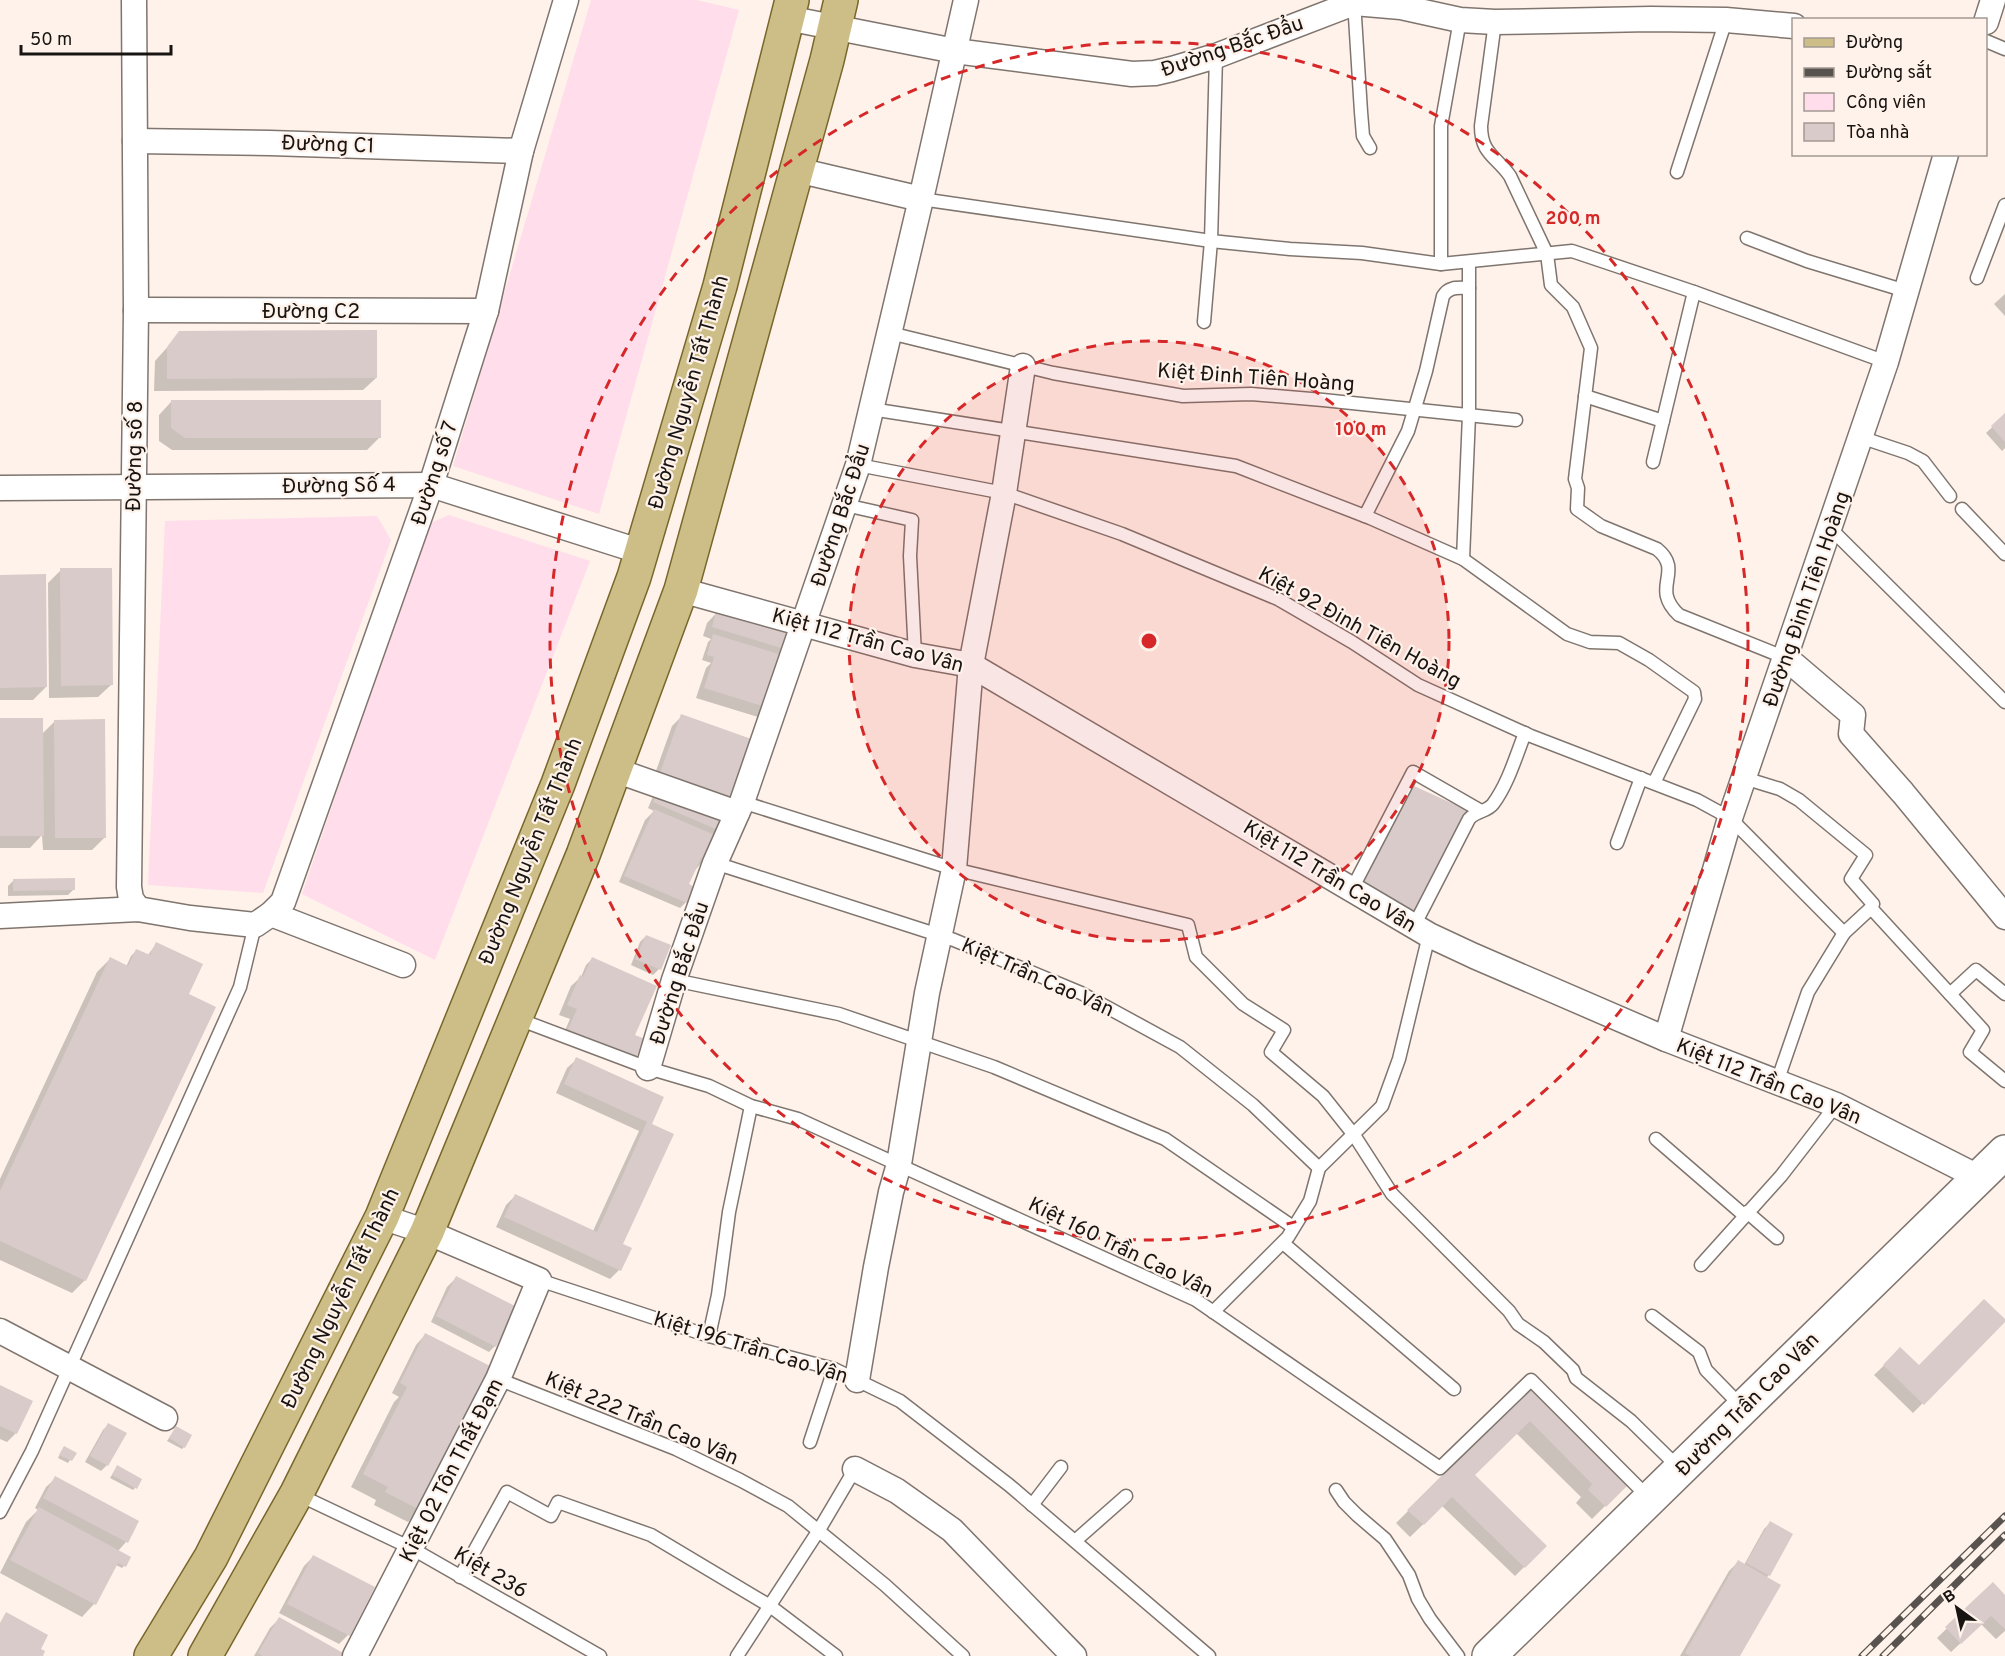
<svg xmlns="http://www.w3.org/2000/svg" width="2005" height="1656" viewBox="0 0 2005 1656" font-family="Overpass,sans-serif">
  <rect width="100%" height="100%" fill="#fef2ea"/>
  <!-- green -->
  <g fill="#ffddeb">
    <polygon points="591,0 697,0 739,10 599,514 453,466"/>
    <polygon points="449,515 590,561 435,960 302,894 428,524"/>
    <polygon points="377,516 391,540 263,893 148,885 165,521"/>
  </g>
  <!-- shadow -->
  <g fill="#0003">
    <polygon points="2005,294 2005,316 1994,304"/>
    <polygon points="180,333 376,378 363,390 154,391 155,361"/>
    <polygon points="171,402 380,437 367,450 172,450 159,441 159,415"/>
    <polygon points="2005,415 2005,448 2002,451 1986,433"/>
    <polygon points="61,570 111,685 98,697 49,698 48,583"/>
    <polygon points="0,577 46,687 33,700 0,700"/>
    <polygon points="722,607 793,629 768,707 758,717 696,698 706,668 711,663 702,660 708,642 711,639 703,636 707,623"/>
    <polygon points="682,716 726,814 705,859 696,869 688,883 692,887 686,902 680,908 619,882 645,820 654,811 648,808 655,792 652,782 672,726"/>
    <polygon points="0,720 41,735 54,722 105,837 92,850 43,850 42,835 30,848 0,848"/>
    <polygon points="1415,788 1411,919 1398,931 1349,902 1402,801"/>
    <polygon points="14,880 74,889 68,895 8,896 8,886"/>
    <polygon points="646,936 659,969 653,975 631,965 640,942"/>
    <polygon points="156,944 187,993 85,1280 72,1293 0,1260 0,1179 97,972 110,959 126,967 131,956 137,950 148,955"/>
    <polygon points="592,959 634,1034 635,1057 563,1035 570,1019 559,1015 571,986 581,977 586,965"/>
    <polygon points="577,1059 662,1098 650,1125 621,1245 619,1270 610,1279 496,1227 506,1205 515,1196 593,1231 639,1131 556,1093 567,1068"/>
    <polygon points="456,1278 495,1346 489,1352 431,1322 447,1287"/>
    <polygon points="2004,1321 1913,1413 1874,1375 1901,1349 1919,1367"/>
    <polygon points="425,1335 421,1510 408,1522 374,1505 376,1500 351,1487 394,1402 399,1397 392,1393 416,1345"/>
    <polygon points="0,1387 16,1433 7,1442 0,1439"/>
    <polygon points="1533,1387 1628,1483 1592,1519 1576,1503 1581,1497 1516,1433 1473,1476 1545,1546 1515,1576 1442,1506 1410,1537 1396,1523"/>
    <polygon points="109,1424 107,1465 101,1471 85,1462 103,1430"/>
    <polygon points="176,1428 184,1447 182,1449 167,1441"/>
    <polygon points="62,1450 75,1453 68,1463 58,1458"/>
    <polygon points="117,1467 135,1488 133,1490 110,1478"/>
    <polygon points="56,1478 137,1522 126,1542 118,1551 124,1566 122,1568 116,1565 94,1604 82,1617 0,1573 26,1522 38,1510 35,1508 46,1487"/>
    <polygon points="1770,1523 1769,1575 1766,1578 1739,1656 1680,1656 1729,1571 1738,1562 1744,1565 1764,1529"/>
    <polygon points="313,1557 348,1635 339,1644 279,1613 304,1566"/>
    <polygon points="1993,1584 2005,1597 2005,1631 1996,1639 1981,1624 1951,1652 1937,1638"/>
    <polygon points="279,1619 342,1656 254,1656 270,1628"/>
  </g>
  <!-- building -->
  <g fill="#d9cbc9">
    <polygon points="377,330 377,378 167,379 167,347 179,331"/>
    <polygon points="171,400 381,400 381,438 185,438 171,428"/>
    <polygon points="2005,413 2005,442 1991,426"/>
    <polygon points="60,568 112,568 113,685 61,686"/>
    <polygon points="46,574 47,687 0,688 0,575"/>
    <polygon points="716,612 795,628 788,650 712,627"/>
    <polygon points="713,634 785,656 769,708 704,688 714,657 707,655"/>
    <polygon points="681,714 757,741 735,800 660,773"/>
    <polygon points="0,718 43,718 44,836 0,836"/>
    <polygon points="105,719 106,838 55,838 54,720"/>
    <polygon points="661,785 728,814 720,831 653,802"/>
    <polygon points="1414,786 1469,811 1412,920 1360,889"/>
    <polygon points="654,809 717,836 707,860 701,858 689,884 694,887 687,903 624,876"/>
    <polygon points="75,878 75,890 13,891 13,879"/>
    <polygon points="646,935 671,945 661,970 635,959"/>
    <polygon points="156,942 203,964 189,994 216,1007 86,1281 0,1241 0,1191 110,957 128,966 136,949 150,955"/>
    <polygon points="592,957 657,986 635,1035 645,1039 636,1058 568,1029 577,1009 567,1005 580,975 583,977"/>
    <polygon points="576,1057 664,1097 652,1124 674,1134 623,1244 632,1248 621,1271 504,1217 515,1194 597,1232 647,1122 564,1084"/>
    <polygon points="456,1276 517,1307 496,1347 436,1316"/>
    <polygon points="1984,1299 2005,1319 2005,1322 1924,1405 1883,1365 1900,1347 1919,1365"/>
    <polygon points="425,1333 494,1368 422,1511 385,1492 388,1487 363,1474 407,1387 400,1383"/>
    <polygon points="0,1385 33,1401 17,1434 0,1426"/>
    <polygon points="1533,1385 1630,1483 1606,1507 1588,1490 1592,1484 1530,1421 1475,1475 1547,1546 1525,1568 1452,1497 1424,1525 1407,1510"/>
    <polygon points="108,1423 127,1433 108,1466 90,1456"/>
    <polygon points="176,1426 192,1435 185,1448 169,1438"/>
    <polygon points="64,1446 77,1453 72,1461 59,1455"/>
    <polygon points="117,1465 142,1479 137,1489 112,1475"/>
    <polygon points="55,1476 139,1521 128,1543 43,1498"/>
    <polygon points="39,1507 131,1557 126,1567 118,1563 96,1605 10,1560"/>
    <polygon points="1770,1521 1793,1534 1770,1576 1746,1563"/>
    <polygon points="313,1555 375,1587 350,1636 287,1604"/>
    <polygon points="1738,1560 1781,1585 1740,1656 1690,1656 1685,1653"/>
    <polygon points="1993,1582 2005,1595 2005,1629 1991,1616 1961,1644 1945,1627"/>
    <polygon points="6,1612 48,1635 41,1649 45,1651 43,1656 0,1656 0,1623"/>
    <polygon points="279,1617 345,1654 343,1656 262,1656 258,1653"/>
  </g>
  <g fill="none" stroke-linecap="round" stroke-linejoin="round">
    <defs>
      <g id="service">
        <polyline points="1354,1 1361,112 1363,136 1370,148"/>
        <path d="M1495,22L1481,126C1481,154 1496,156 1510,176L1547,254L1551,285L1573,307L1591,348L1575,479L1578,488L1577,509L1601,526L1657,549C1685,572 1649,587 1679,615L1786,658"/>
        <polyline points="1986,41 2005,49"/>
        <polyline points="1677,172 1726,20"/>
        <polyline points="921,199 1211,241 1290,249 1362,253 1441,264 1572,251 1694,292 1886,362"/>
        <polyline points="1747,238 1807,261 1906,291"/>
        <polyline points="1441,264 1441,126 1460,20"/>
        <polyline points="1977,278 2005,205"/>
        <polyline points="1204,322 1211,241 1216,56"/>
        <polyline points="890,333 1053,373 1183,396 1251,394 1323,400 1516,420"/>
        <polyline points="1585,396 1663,421"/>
        <polyline points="871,409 1236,466 1370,518 1463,559 1567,634 1590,642 1619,643 1649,660 1694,692 1695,699 1654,783"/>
        <polyline points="1860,437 1908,453 1923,461 1950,496"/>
        <polyline points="1653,462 1694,292"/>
        <polyline points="858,465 1004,493 1122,534 1278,599 1352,642 1418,685 1531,736 1697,800 1730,818 1844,933 1871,908 1983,1030 1970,1052 2005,1081"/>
        <polyline points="845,505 912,520 910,556 915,655"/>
        <polyline points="1962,509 2005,554"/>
        <path d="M1365,516L1408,431L1426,371L1443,296C1449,286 1458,288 1469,288"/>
        <polyline points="1830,528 2005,702"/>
        <polyline points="1463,559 1469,415 1469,262"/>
        <polyline points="1744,778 1780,789 1799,800 1866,855 1851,879 1873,904 1871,908"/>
        <polyline points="742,802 954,869 1188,925 1196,957 1243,1004 1284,1030 1271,1052 1323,1096 1354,1135 1392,1194 1509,1311 1518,1324 1544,1342 1573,1370 1576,1378 1631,1421 1678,1467"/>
        <polyline points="1617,843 1641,778"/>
        <polyline points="715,863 954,940 1081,993 1180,1047 1253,1105 1319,1168"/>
        <polyline points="1352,889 1413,772 1481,811"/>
        <path d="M1414,926L1469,819C1477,810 1487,812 1493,804C1508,784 1516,756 1525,733"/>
        <polyline points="674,980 839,1014 994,1067 1165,1139 1293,1227"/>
        <polyline points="1950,994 1976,970 2005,994"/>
        <polyline points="518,1019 648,1068 709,1086 751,1106 798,1119 1196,1300 1440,1468 1531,1380 1650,1499"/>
        <polyline points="1777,1082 1808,992 1844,933"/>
        <polyline points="1656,1139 1745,1216"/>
        <polyline points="1747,1212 1777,1238"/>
        <polyline points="1283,1243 1454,1389"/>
        <polyline points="1701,1265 1781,1176 1836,1105"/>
        <polyline points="539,1280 709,1336 834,1369 900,1401 1009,1485 1209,1656"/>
        <polyline points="1213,1312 1288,1237 1310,1201 1319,1168 1382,1106 1399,1059 1429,935"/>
        <polyline points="1652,1316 1699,1352 1706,1370 1742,1407"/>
        <polyline points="709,1336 718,1295 729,1212 751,1106"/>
        <polyline points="498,1379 676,1449 740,1480 788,1506 885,1585 963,1656"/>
        <polyline points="810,1442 834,1369"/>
        <polyline points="1336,1490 1344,1502 1357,1515 1385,1539 1409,1575 1418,1599 1430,1619 1458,1656"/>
        <polyline points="297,1494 411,1548 600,1656"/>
        <polyline points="1032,1505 1061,1467"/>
        <polyline points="0,1512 32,1451 240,987 255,925"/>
        <polyline points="1075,1541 1126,1496"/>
        <polyline points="460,1577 507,1492 551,1516 558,1502 651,1535 770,1606 836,1656"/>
        <polyline points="737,1656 819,1530 855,1469"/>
      </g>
      <g id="minor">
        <polyline points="134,0 136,310 129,887 131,899 138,909"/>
        <polyline points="787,18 955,51 1132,74 1155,73 1172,69 1216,56 1354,3 1401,7 1460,20 1495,22 1651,19 1726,20 1794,26"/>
        <polyline points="1986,22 1993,0"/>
        <polyline points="135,141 270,143 521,151"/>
        <polyline points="797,170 921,199"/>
        <polyline points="136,310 486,311"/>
        <polyline points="0,488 431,485 642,552"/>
        <polyline points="681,590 915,655 971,665 1429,935 1474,956 1666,1039 1836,1105 1978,1177"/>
        <polyline points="1786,658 1853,715 1851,734 1903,793 2005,917"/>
        <polyline points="615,770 737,813"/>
        <polyline points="271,914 403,965"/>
        <polyline points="0,916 138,909 190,918 255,925 271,914 283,902 431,485 486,311 521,151 566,0"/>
        <polyline points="1666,1039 1730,818 1886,362 1946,154"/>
        <polyline points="648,1068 674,980 715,863 742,802 858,465 921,199 966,0"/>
        <polyline points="0,1331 165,1418"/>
        <polyline points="857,1380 876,1267 891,1192 899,1164 927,993 954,869 971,665 1004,493 1023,366"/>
        <polyline points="855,1469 897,1491 952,1530 1074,1656"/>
        <polyline points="355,1656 498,1379 539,1280 427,1232 382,1217"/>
      </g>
      <polyline id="secondary" points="1489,1656 2005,1152"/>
      <g id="primary">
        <polyline points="151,1656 211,1557 382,1217 558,784 634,577 720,286 792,0"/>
        <polyline points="205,1656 297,1493 427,1232 583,855 681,590 827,60 841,0"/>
      </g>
    </defs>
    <!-- service casing -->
    <use href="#service" stroke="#7f756e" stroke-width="15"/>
    <!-- minor casing -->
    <use href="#minor" stroke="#7f756e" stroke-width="27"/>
    <!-- secondary casing -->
    <use href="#secondary" stroke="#7f756e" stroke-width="36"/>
    <!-- primary casing -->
    <use href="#primary" stroke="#78662a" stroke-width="36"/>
    <!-- service -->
    <use href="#service" stroke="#fff" stroke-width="12"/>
    <!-- minor -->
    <use href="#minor" stroke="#fff" stroke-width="24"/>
    <!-- secondary -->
    <use href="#secondary" stroke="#fff" stroke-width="33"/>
    <!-- primary -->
    <use href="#primary" stroke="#cdbe88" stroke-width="33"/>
    <defs>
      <g id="rail">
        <polyline points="1862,1656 2005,1516"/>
        <polyline points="1883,1656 2005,1535"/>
      </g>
    </defs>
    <!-- rail casing -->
    <use href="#rail" stroke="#59534f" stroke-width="7"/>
    <!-- rail -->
    <use href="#rail" stroke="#fef2ea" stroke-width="4.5" stroke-dasharray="14" stroke-linecap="butt"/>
  </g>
  <!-- distance rings -->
  <circle cx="1149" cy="641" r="300" fill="#d62828" fill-opacity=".12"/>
  <g fill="none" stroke="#d62828" stroke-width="3" stroke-dasharray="10 8">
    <circle cx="1149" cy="641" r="300"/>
    <circle cx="1149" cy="641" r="599"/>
  </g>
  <g text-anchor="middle" stroke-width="4.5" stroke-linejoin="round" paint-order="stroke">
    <!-- street labels -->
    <g font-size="21" fill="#181411" stroke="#fef2ea">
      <text transform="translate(1232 46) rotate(-19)" y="7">Đường Bắc Đẩu</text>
      <text transform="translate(328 144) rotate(2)" y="7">Đường C1</text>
      <text x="311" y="318">Đường C2</text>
      <text transform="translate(1256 377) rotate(4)" y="7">Kiệt Đinh Tiên Hoàng</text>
      <text transform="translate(688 392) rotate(-74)" y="7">Đường Nguyễn Tất Thành</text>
      <text transform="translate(134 456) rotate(-89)" y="7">Đường số 8</text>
      <text transform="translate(434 473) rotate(-72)" y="7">Đường số 7</text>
      <text transform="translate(339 485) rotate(-1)" y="7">Đường Số 4</text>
      <text transform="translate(840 515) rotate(-72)" y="7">Đường Bắc Đẩu</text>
      <text transform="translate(1806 599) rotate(-71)" y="7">Đường Đinh Tiên Hoàng</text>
      <text transform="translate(1360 627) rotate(29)" y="7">Kiệt 92 Đinh Tiên Hoàng</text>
      <text transform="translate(868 640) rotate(15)" y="7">Kiệt 112 Trần Cao Vân</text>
      <text transform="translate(530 851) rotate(-68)" y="7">Đường Nguyễn Tất Thành</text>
      <text transform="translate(1330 876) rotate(31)" y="7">Kiệt 112 Trần Cao Vân</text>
      <text transform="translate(679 973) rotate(-72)" y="7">Đường Bắc Đẩu</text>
      <text transform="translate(1038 977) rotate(24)" y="7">Kiệt Trần Cao Vân</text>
      <text transform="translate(1769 1081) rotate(22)" y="7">Kiệt 112 Trần Cao Vân</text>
      <text transform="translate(1121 1247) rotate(26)" y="7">Kiệt 160 Trần Cao Vân</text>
      <text transform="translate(340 1298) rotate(-64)" y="7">Đường Nguyễn Tất Thành</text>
      <text transform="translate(751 1347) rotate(17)" y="7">Kiệt 196 Trần Cao Vân</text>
      <text transform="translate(1747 1404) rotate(-45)" y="7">Đường Trần Cao Vân</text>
      <text transform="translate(642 1418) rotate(23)" y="7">Kiệt 222 Trần Cao Vân</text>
      <text transform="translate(451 1470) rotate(-63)" y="7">Kiệt 02 Tôn Thất Đạm</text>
      <text transform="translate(491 1572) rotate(30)" y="7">Kiệt 236</text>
    </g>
  </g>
  <circle cx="1149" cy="641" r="9" fill="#d62828" stroke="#fef2ea" stroke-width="3"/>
  <g font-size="18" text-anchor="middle" font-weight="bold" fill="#d62828" stroke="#fef2ea" stroke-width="4.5" stroke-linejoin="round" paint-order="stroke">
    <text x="1573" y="224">200 m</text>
    <text x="1361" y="435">100 m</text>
  </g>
  <!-- legend -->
  <rect x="1792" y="18" width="195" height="138" fill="#fef2ea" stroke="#a29993" stroke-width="1.5"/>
  <rect x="1804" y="38" width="30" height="9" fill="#cdbe88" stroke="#a29993" stroke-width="1.5"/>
  <text x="1846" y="48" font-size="18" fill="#181411">Đường</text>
  <rect x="1804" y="68" width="30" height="9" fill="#59534f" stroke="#a29993" stroke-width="1.5"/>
  <text x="1846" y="78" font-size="18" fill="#181411">Đường sắt</text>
  <rect x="1804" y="93" width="30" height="18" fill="#ffddeb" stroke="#a29993" stroke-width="1.5"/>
  <text x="1846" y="108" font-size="18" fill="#181411">Công viên</text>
  <rect x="1804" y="123" width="30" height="18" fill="#d9cbc9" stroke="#a29993" stroke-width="1.5"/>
  <text x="1846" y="138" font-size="18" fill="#181411">Tòa nhà</text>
  <!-- north arrow -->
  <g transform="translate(1957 1608) rotate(327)" stroke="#fef2ea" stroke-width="4.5" paint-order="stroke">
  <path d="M0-4.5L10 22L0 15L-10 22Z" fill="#181411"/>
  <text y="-9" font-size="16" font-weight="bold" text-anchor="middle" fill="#181411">B</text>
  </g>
  <!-- scale -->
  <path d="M21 45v9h150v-9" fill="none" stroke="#181411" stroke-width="3"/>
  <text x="30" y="45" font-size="18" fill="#181411" stroke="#fef2ea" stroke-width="4.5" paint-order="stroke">50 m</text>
</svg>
